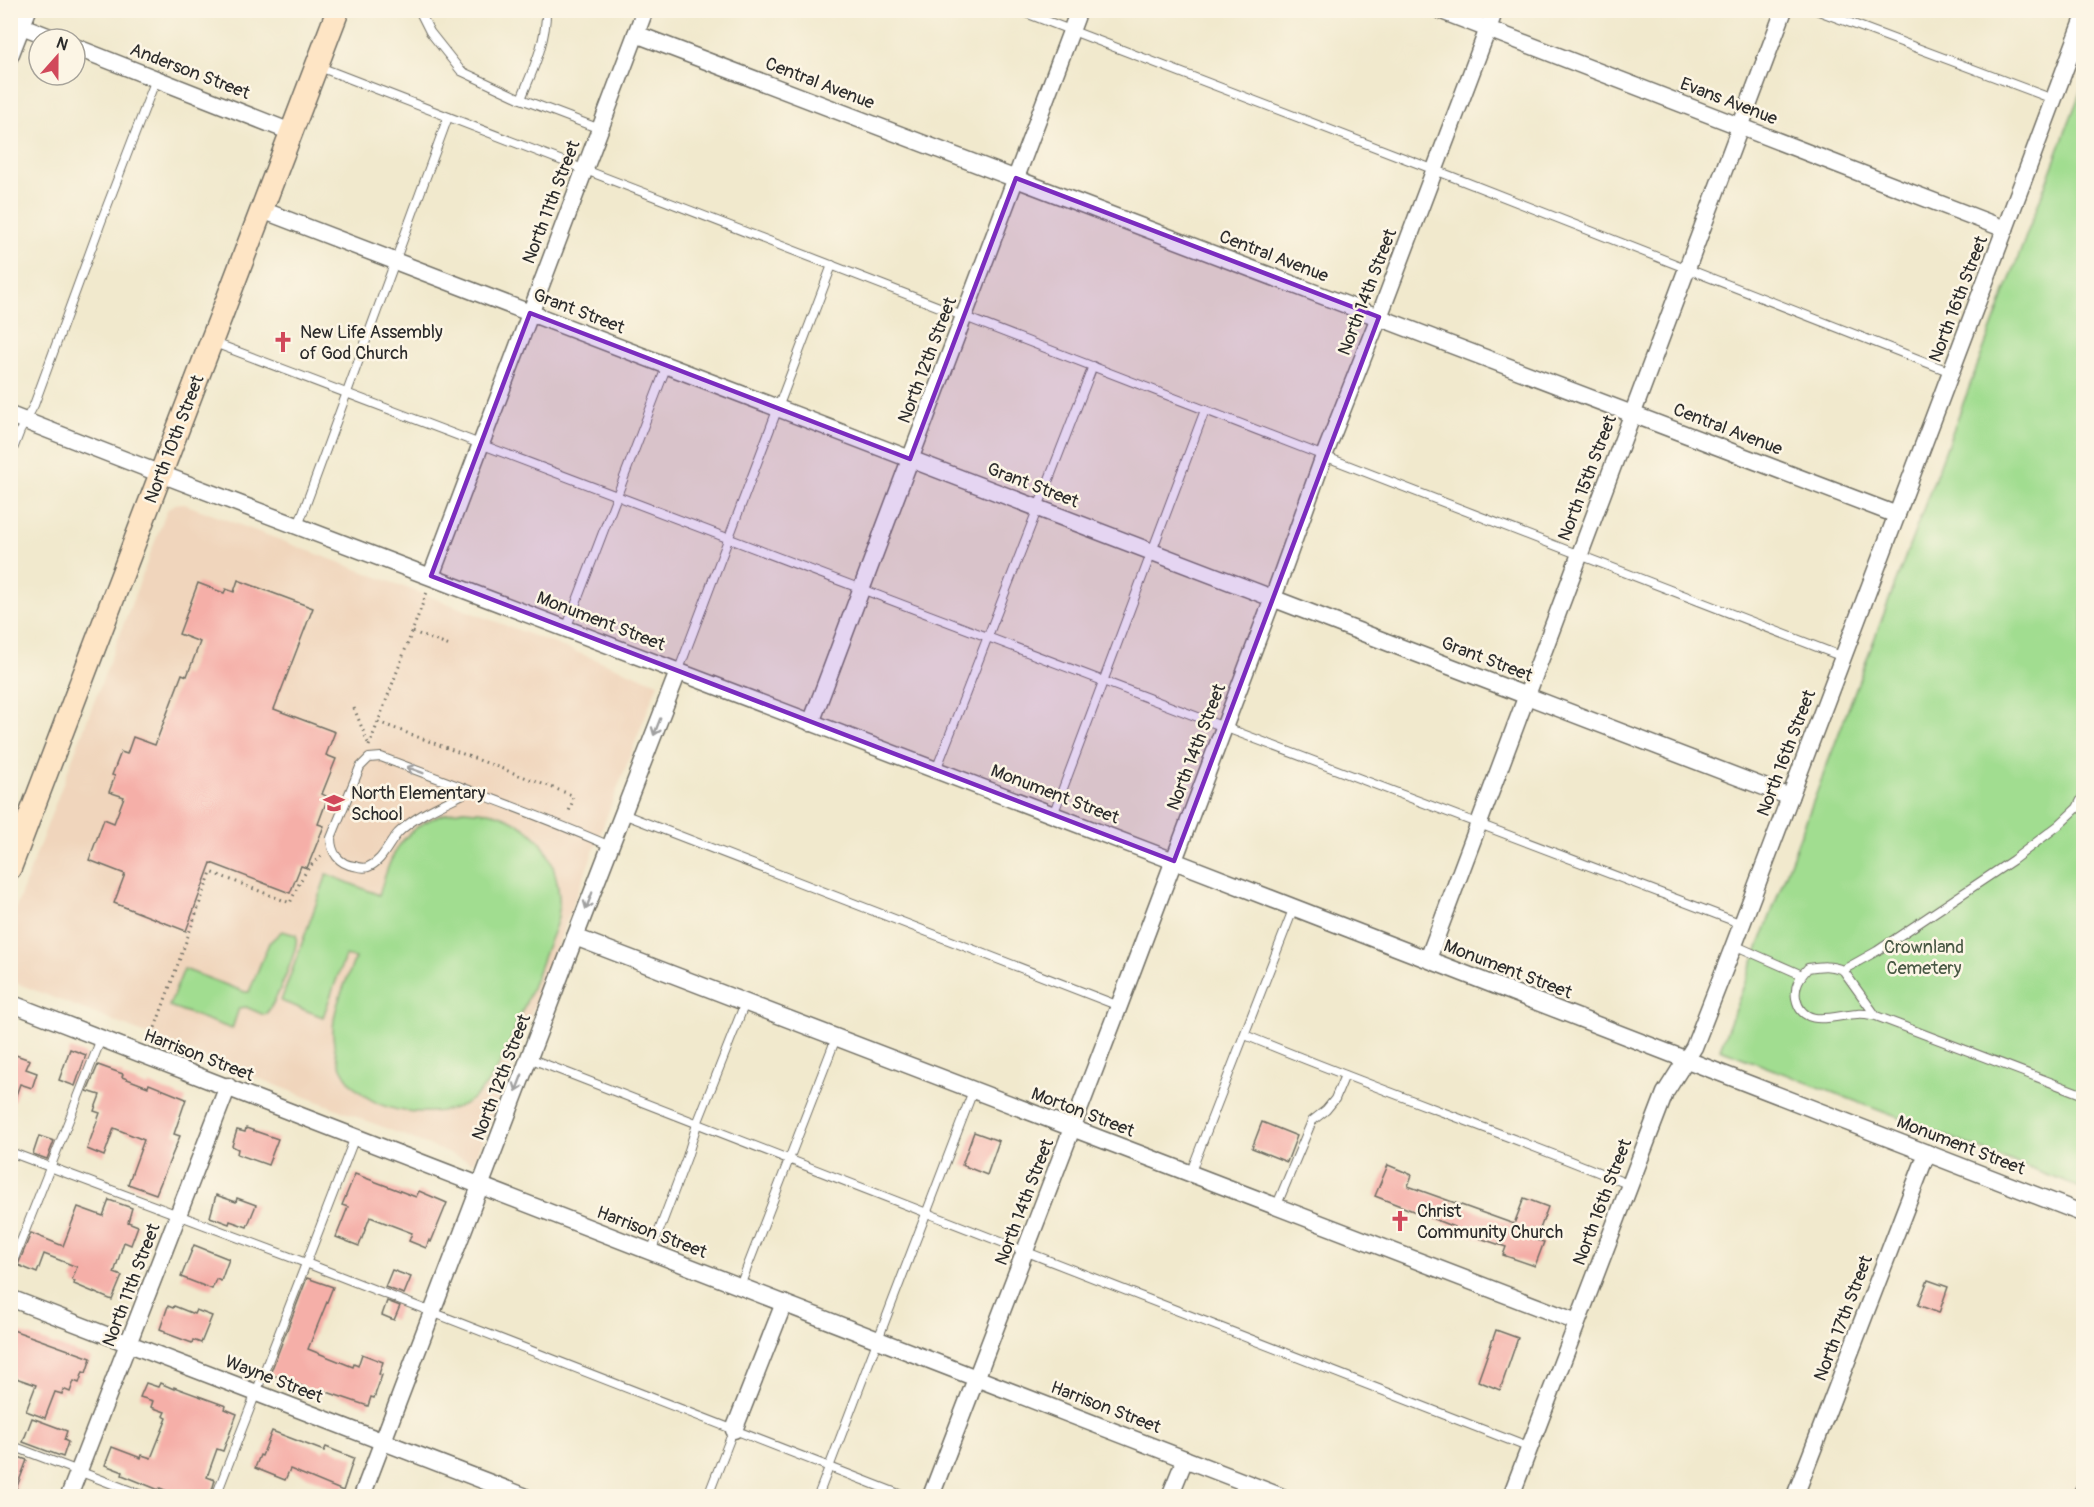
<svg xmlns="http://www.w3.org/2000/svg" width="2094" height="1507" viewBox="0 0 2094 1507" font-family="Pangolin,sans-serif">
  <rect width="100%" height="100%" fill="#fcf5e5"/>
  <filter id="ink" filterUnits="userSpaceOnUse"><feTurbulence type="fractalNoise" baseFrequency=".0167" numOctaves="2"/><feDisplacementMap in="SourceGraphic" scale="12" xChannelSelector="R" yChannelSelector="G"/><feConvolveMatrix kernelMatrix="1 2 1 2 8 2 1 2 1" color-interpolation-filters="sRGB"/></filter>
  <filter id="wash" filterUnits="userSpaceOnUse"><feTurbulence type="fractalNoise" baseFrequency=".008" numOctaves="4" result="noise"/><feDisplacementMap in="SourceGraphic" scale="24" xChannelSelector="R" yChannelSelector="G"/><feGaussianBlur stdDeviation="1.35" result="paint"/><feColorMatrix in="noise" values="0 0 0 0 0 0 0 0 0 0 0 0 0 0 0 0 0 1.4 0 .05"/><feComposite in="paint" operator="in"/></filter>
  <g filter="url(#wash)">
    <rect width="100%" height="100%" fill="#f1e9cd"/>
    <!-- built -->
    <polygon fill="#f0d5bc" points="182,503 658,683 474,1163 11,981 10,923 167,510 174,504"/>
    <!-- green -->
    <g fill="#a1dd90" stroke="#66845e" stroke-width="1.5">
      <polygon points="2083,85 2083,1189 1720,1049"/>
      <path d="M464,810C478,811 492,811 505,817C517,822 533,833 541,843C555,861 562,895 558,917C556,927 551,937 547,947C540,967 533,987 524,1007C511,1039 500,1078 471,1100C459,1109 441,1112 428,1112C378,1114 337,1089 333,1036C332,1008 346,983 355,958L345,956L323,1017L281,1001L327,874L379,895C383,883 386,870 392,858C407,827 431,815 464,810Z"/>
      <path d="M282,931L296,935C300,946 274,1009 264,1015L246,1007L239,1008L232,1029L169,1006L184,969L245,992H249L269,943Z"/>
    </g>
    <g id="blocks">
      <!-- building -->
      <g fill="#f5afa8">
        <polygon points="238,580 313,608 274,709 335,732 326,755 336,759 322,794 328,797 318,824 324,826 307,868 301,866 290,893 211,863 186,931 114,903 125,874 89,860 104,819 114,823 124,797 109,792 115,776 112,775 121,752 127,754 133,737 155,745 182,674 187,676 200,642 179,634 198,583 224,593 226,589 234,592"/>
        <polygon points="70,1049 86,1055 75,1086 59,1080"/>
        <polygon points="10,1053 30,1060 26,1069 37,1073 32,1088 20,1084 12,1106"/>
        <polygon points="98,1065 123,1074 122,1077 148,1087 149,1084 186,1099 174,1134 180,1136 156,1194 128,1184 144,1140 114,1128 104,1156 87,1149 100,1113 94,1111 100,1095 87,1091"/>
        <polygon points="1262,1122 1297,1136 1287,1162 1252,1148"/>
        <polygon points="246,1128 278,1139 268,1165 237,1154 238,1149 232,1146 237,1130 245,1132"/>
        <polygon points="974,1132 999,1141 987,1175 962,1165"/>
        <polygon points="39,1136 54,1141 47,1159 33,1154"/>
        <polygon points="1388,1165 1412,1175 1408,1186 1514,1224 1524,1198 1548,1207 1536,1240 1544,1242 1535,1266 1503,1255 1506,1247 1453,1229 1454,1227 1375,1196"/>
        <polygon points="355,1174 416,1197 419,1191 447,1203 431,1242 429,1240 426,1248 409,1241 412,1233 370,1217 359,1246 336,1237 348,1207 342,1205"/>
        <polygon points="216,1195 236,1202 237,1198 256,1205 247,1227 230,1221 229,1224 210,1217"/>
        <polygon points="109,1200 132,1208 128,1222 138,1226 131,1245 124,1242 114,1273 122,1276 112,1300 74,1284 75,1281 72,1280 77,1267 44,1254 37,1273 18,1265 31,1233 63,1246 78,1207 103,1216"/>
        <polygon points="194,1245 229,1259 221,1281 216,1279 212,1289 181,1277"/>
        <polygon points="392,1270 411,1277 404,1294 385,1287"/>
        <polygon points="307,1278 333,1287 308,1349 353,1367 354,1364 358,1366 362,1354 383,1362 379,1374 382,1375 374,1398 371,1397 368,1406 321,1390 320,1393 270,1374"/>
        <polygon points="1928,1280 1948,1287 1939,1313 1918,1305"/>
        <polygon points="387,1301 400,1306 394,1320 382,1315"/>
        <polygon points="168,1306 173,1308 174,1306 194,1314 196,1310 212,1316 201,1343 193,1340 192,1343 165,1333 165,1331 160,1329"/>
        <polygon points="10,1329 91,1358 86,1373 83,1372 79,1383 74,1381 70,1392 63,1389 62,1394 55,1392 45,1418 26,1411 36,1385 10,1376"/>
        <polygon points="1496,1330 1518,1338 1500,1390 1478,1381"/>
        <polygon points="146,1383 158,1387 160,1383 174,1389 174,1387 226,1406 225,1409 237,1414 223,1451 217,1449 207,1477 215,1480 210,1497 201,1497 184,1490 181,1497 160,1488 159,1490 122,1475 123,1472 105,1465 112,1447 141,1458 142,1455 151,1458 167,1418 163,1416 165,1412 151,1407 153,1401 140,1397"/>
        <polygon points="32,1418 67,1431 64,1440 68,1442 63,1457 23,1442"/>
        <polygon points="272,1431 324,1451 326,1447 354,1458 343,1491 290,1469 285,1480 255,1468 260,1455 262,1456"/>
        <polygon points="10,1454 27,1460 13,1497 10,1497"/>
      </g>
    </g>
  </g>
  <g filter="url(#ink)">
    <use href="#blocks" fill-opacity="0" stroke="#706e64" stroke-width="1.5"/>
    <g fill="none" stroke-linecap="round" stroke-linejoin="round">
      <defs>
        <g id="service">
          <polyline points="419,10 430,32 461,71 521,99 600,129"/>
          <polyline points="1018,10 1435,170 1951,372"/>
          <polyline points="1816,10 2053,99"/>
          <polyline points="317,66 1843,657"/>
          <path d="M521,99C532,72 547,41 546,10"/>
          <polyline points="212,342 1742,924"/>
          <polyline points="10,457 20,431 34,405 101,222 156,79"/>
          <polyline points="298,526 448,117"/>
          <polyline points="566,629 667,365"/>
          <polyline points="678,672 832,265"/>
          <polyline points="936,770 1093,366"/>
          <path d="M469,791C446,803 417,814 398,833C388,844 383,861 368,867C363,869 359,867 354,866C339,864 331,853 331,838L360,767L369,758L381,757C457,786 535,813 610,846"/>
          <polyline points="623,814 1119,1006"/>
          <polyline points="1053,815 1205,410"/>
          <polyline points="1734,945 1802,975"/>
          <polyline points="1843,970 1877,951 2013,860 2059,825 2077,808 2084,794"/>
          <path d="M1876,1016L1843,970C1831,965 1821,966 1808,968C1800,977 1794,985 1796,998C1802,1030 1836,1015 1857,1014C1864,1013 1870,1015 1876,1016L2084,1095"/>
          <path d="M1245,1035C1372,1088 1502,1132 1630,1185"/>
          <polyline points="529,1058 1530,1448"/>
          <polyline points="10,1152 306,1263 904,1496"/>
          <polyline points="1190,1174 1294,907"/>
          <polyline points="1276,1207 1312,1121 1326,1110 1335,1099 1345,1075"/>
          <polyline points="651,1252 687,1157 697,1124 745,1003"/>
          <polyline points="10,1269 101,1039"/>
          <polyline points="740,1286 836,1038"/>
          <polyline points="10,1445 144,1496"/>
          <polyline points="216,1496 355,1137"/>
          <polyline points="708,1496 730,1439"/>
          <polyline points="818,1496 973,1091"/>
        </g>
        <g id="minor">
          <polyline points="1439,10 2005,229"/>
          <polyline points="22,26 55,39"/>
          <polyline points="636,34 1897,515"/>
          <polyline points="75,47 291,132"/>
          <polyline points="10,56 28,10"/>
          <polyline points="262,210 1790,797"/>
          <polyline points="10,415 161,474 1174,861 2084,1214"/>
          <polyline points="431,576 645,10"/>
          <polyline points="811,723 1079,10"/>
          <polyline points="575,937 1577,1322"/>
          <polyline points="1428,959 1784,10"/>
          <polyline points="10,1003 1280,1496"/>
          <polyline points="10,1298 524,1496"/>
          <polyline points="734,1430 784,1303"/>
          <polyline points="69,1496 228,1086"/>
          <polyline points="362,1496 575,937 678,672"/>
          <polyline points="931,1496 1119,1006 1273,598 1324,456 1379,317 1495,10"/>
          <polyline points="1170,1496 1185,1459"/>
          <polyline points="1511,1496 1665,1093 1694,1047 1734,945 2005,229 2084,18"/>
          <polyline points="1795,1496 1927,1153"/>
          <polyline points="2081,1496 2084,1491"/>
        </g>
        <polyline id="secondary" points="10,868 338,10"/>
      </defs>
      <!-- service casing -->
      <use href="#service" stroke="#706e64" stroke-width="10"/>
      <!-- minor casing -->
      <use href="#minor" stroke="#706e64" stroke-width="19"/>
      <!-- secondary casing -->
      <use href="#secondary" stroke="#706e64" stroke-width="25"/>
      <!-- path -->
      <g stroke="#706e64" stroke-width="3" stroke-dasharray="1.5 4.5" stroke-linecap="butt">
        <polyline points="413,632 452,647"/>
        <polyline points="354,708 368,743"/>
        <polyline points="378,722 572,795 573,800 568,814"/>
        <polyline points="369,746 427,592"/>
        <path d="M151,1039L211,872L290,903C299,884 305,867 323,855"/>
      </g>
      <!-- service -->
      <use href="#service" stroke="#fff" stroke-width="8"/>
      <!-- minor -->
      <use href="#minor" stroke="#fff" stroke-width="16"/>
      <!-- secondary -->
      <use href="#secondary" stroke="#fee5c5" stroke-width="22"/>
    </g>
    <!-- one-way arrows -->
    <defs><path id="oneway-shaft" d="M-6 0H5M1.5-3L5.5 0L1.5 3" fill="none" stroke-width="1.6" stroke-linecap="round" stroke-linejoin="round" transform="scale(1.5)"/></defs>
    <g stroke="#a0a0a0">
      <use href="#oneway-shaft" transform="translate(657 727) rotate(111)"/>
      <use href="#oneway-shaft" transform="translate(415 770) rotate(-159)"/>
      <use href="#oneway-shaft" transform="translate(589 901) rotate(111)"/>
      <use href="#oneway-shaft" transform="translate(519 1083) rotate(111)"/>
    </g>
  </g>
  <!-- marked area -->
  <path fill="#7b2cbf" fill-opacity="0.2" stroke="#7b2cbf" stroke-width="4.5" stroke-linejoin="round" d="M1016,178L1379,317L1174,861L431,576L530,313L910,459Z"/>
  <!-- icons -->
  <defs>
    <symbol id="church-bare" viewBox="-9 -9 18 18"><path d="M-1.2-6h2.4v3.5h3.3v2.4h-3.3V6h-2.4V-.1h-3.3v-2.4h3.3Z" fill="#d1495b" stroke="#fcf5e5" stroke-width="2.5" paint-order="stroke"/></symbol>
    <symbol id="school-bare" viewBox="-9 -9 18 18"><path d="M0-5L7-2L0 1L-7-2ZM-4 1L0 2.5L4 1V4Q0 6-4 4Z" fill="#d1495b" stroke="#fcf5e5" stroke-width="2.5" paint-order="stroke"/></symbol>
  </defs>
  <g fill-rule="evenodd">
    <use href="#church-bare" x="268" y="327" width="30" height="30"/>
    <use href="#school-bare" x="319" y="788" width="30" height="30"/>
    <use href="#church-bare" x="1385" y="1206" width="30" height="30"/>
  </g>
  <g text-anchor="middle" stroke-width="5" stroke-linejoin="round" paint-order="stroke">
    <!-- street labels -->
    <g font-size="18" fill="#2b2b2b" stroke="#fcf5e5">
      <text transform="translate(190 71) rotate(21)" y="6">Anderson Street</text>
      <text transform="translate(820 83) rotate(21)" y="6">Central Avenue</text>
      <text transform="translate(1729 101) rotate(21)" y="6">Evans Avenue</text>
      <text transform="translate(551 202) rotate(-69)" y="6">North 11th Street</text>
      <text transform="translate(1274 256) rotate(21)" y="6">Central Avenue</text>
      <text transform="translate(1367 292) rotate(-69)" y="6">North 14th Street</text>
      <text transform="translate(1958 299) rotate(-69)" y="6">North 16th Street</text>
      <text transform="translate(579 311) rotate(21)" y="6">Grant Street</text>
      <text transform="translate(927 360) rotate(-69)" y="6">North 12th Street</text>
      <text transform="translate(1728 429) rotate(21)" y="6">Central Avenue</text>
      <text transform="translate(174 439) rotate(-69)" y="6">North 10th Street</text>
      <text transform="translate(1587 478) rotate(-69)" y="6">North 15th Street</text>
      <text transform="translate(1033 485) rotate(21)" y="6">Grant Street</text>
      <text transform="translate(601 621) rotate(21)" y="6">Monument Street</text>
      <text transform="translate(1487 659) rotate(21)" y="6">Grant Street</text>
      <text transform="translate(1196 747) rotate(-69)" y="6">North 14th Street</text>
      <text transform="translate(1786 753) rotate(-69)" y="6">North 16th Street</text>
      <text transform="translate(1055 794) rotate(21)" y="6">Monument Street</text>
      <text transform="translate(1508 969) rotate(21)" y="6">Monument Street</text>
      <text transform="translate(199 1055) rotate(21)" y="6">Harrison Street</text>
      <text transform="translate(501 1077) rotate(-69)" y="6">North 12th Street</text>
      <text transform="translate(1083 1112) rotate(21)" y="6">Morton Street</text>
      <text transform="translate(1961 1145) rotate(21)" y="6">Monument Street</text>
      <text transform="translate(1024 1202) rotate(-69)" y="6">North 14th Street</text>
      <text transform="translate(1602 1202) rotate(-69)" y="6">North 16th Street</text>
      <text transform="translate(652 1232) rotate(21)" y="6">Harrison Street</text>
      <text transform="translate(131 1285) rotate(-69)" y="6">North 11th Street</text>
      <text transform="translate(1843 1318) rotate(-69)" y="6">North 17th Street</text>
      <text transform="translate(274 1379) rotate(21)" y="6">Wayne Street</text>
      <text transform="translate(1106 1407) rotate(21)" y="6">Harrison Street</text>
    </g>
    <!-- poi labels -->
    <g font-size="18" fill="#2b2b2b" stroke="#fcf5e5" text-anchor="start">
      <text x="300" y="338">New Life Assembly<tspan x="300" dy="21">of God Church</tspan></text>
      <text x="351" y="799">North Elementary<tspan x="351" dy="21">School</tspan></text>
      <text x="1417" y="1217">Christ<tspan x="1417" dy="21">Community Church</tspan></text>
    </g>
    <!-- park labels -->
    <g font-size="18" fill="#485844" stroke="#fcf5e5">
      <text x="1924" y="953">Crownland<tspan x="1924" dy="21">Cemetery</tspan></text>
    </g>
  </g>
  <!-- margin -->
  <rect width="2094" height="1507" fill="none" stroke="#fcf5e5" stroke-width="36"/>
  <!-- north arrow -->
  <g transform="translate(57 57) rotate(21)"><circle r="28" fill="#fcf5e5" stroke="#a8a49b" stroke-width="1.5"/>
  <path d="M0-4.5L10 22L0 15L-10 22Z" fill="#d1495b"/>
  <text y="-9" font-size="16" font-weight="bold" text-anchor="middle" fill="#2b2b2b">N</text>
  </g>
</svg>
